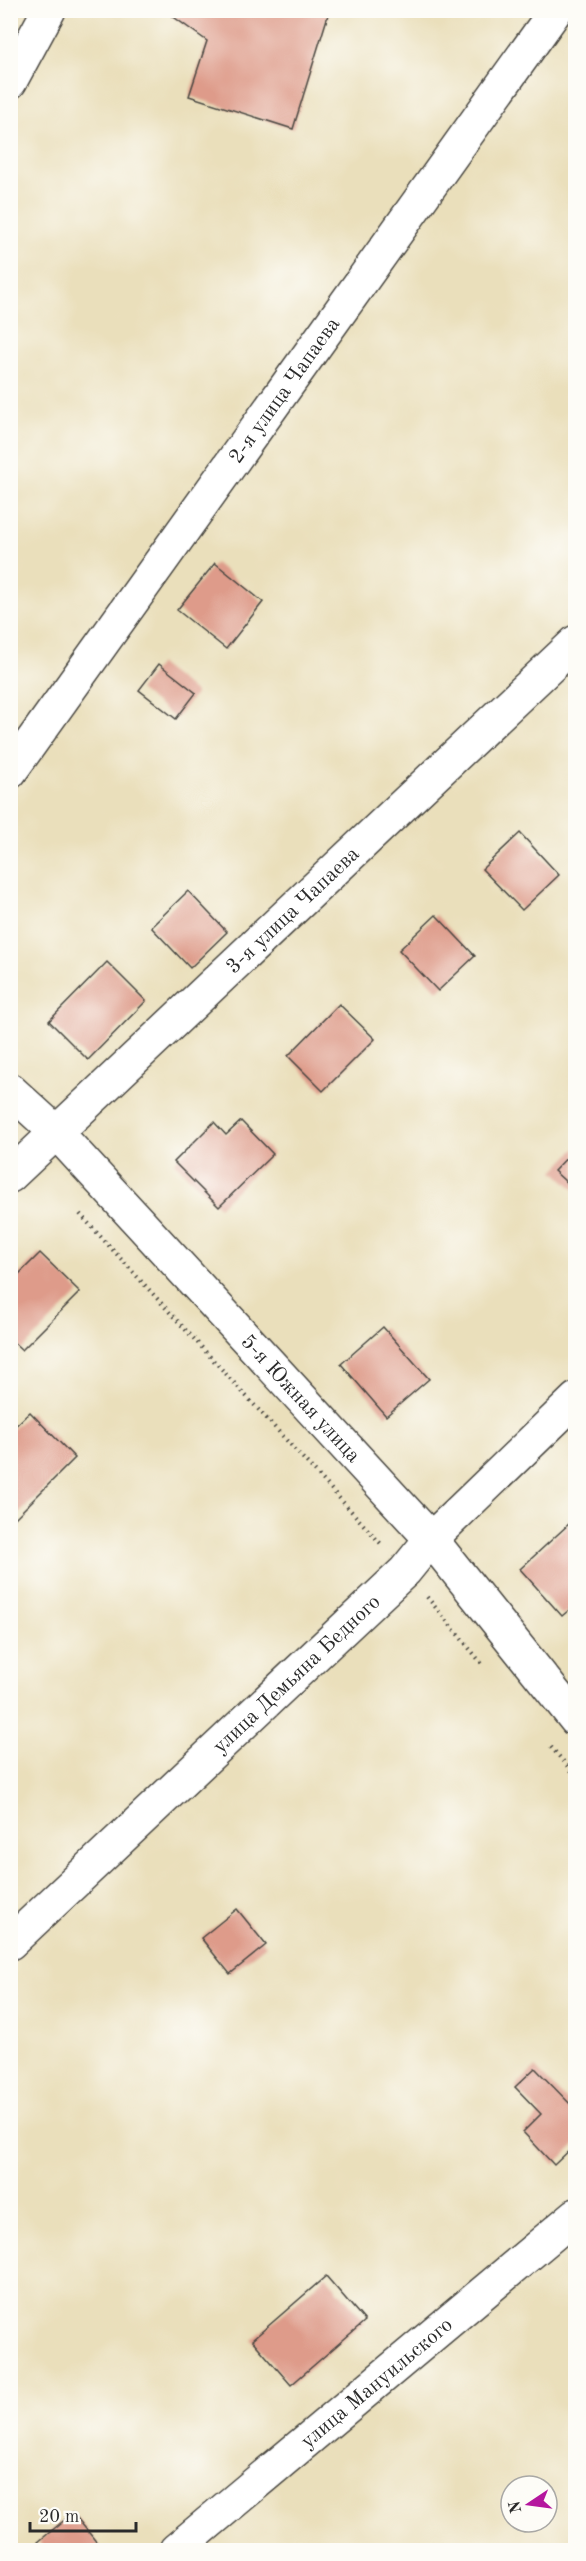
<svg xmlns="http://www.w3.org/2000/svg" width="586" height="2561" viewBox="0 0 586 2561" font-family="'Old Standard TT',serif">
  <rect width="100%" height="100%" fill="#fdfcf7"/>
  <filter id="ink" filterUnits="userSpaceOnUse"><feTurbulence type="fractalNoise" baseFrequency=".0167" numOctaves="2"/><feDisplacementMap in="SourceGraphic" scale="12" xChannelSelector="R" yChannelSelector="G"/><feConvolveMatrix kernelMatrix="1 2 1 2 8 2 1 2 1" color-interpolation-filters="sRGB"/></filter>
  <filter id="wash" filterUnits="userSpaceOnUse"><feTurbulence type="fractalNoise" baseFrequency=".008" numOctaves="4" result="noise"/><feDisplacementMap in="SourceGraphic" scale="24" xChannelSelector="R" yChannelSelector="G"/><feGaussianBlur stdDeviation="1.35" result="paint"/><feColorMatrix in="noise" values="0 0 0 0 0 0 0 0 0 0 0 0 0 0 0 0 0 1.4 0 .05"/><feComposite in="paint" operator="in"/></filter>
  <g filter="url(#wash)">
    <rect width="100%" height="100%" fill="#eadfbb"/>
    <g id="blocks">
      <!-- building -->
      <g fill="#de9b8a">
        <polygon points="164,10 329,12 293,129 189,96 207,41"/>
        <polygon points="215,563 263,602 226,649 177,610"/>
        <polygon points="159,664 196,693 176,719 139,690"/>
        <polygon points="520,833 559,875 522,910 482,869"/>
        <polygon points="188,891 227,932 190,968 151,927"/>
        <polygon points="436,915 475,956 438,991 399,950"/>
        <polygon points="107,962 146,1001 88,1060 49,1021"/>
        <polygon points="339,1004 375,1039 323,1091 288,1056"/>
        <polygon points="241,1121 273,1154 219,1207 174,1162 214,1122 226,1135"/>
        <polygon points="576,1148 576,1191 554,1171"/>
        <polygon points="40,1253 80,1292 22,1350 10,1339 10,1283"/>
        <polygon points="383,1327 429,1379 386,1416 341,1364"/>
        <polygon points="30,1412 75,1458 13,1520 10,1517 10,1431"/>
        <polygon points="570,1523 576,1529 576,1604 562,1616 520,1569"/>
        <polygon points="237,1909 266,1945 230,1974 201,1938"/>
        <polygon points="535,2068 576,2110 576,2144 554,2165 523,2132 541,2114 515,2087"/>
        <polygon points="326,2276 365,2321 291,2385 252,2340"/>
        <polygon points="73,2513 102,2549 45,2550 38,2542"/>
      </g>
    </g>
  </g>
  <g filter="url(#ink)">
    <use href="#blocks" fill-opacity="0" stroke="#484641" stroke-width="1.5"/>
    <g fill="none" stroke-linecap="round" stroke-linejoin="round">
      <defs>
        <g id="street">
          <polyline points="10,82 49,10"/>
          <path id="s1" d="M10,772L556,10"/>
          <path id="s2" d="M10,1090L56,1132L431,1539L576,1720"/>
          <path id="s3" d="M10,1176L576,642"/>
          <path id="s4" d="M10,1943L405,1571L431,1539L576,1399"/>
          <path id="s5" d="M176,2550L576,2215"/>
        </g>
      </defs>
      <!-- street casing -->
      <use href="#street" stroke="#484641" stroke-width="36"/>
      <!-- path -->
      <g stroke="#484641" stroke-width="4" stroke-dasharray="1.5 4.5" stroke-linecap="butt">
        <polyline points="80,1214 383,1546"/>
        <polyline points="427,1597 483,1665"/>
        <polyline points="551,1747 576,1776"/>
      </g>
      <!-- street -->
      <use href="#street" stroke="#fff" stroke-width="33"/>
    </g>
  </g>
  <g text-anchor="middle" stroke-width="5" stroke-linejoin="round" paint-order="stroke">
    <!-- street labels -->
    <g font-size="21" fill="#2b2b2b" stroke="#fdfcf7">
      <text dy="7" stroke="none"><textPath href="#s1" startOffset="470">2-я улица Чапаева</textPath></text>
      <text dy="7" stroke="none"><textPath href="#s3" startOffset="388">3-я улица Чапаева</textPath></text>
      <text dy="7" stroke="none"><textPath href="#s2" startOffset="424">5-я Южная улица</textPath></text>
      <text dy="7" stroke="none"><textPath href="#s4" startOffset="393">улица Демьяна Бедного</textPath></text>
      <text dy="7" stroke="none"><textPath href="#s5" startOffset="261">улица Мануильского</textPath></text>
    </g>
  </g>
  <!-- margin -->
  <rect width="586" height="2561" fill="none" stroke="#fdfcf7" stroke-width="36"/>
  <!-- north arrow -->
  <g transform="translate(529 2504) rotate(257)"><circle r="28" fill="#fdfcf7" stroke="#a9a8a5" stroke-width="1.5"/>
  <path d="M0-4.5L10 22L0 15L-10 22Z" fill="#b5179e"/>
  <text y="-9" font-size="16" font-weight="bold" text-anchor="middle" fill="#2b2b2b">N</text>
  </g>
  <!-- scale -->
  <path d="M30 2522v9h106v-9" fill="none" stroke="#2b2b2b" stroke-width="3"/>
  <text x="39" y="2522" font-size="18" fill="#2b2b2b" stroke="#fdfcf7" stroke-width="4.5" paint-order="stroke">20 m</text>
</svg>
